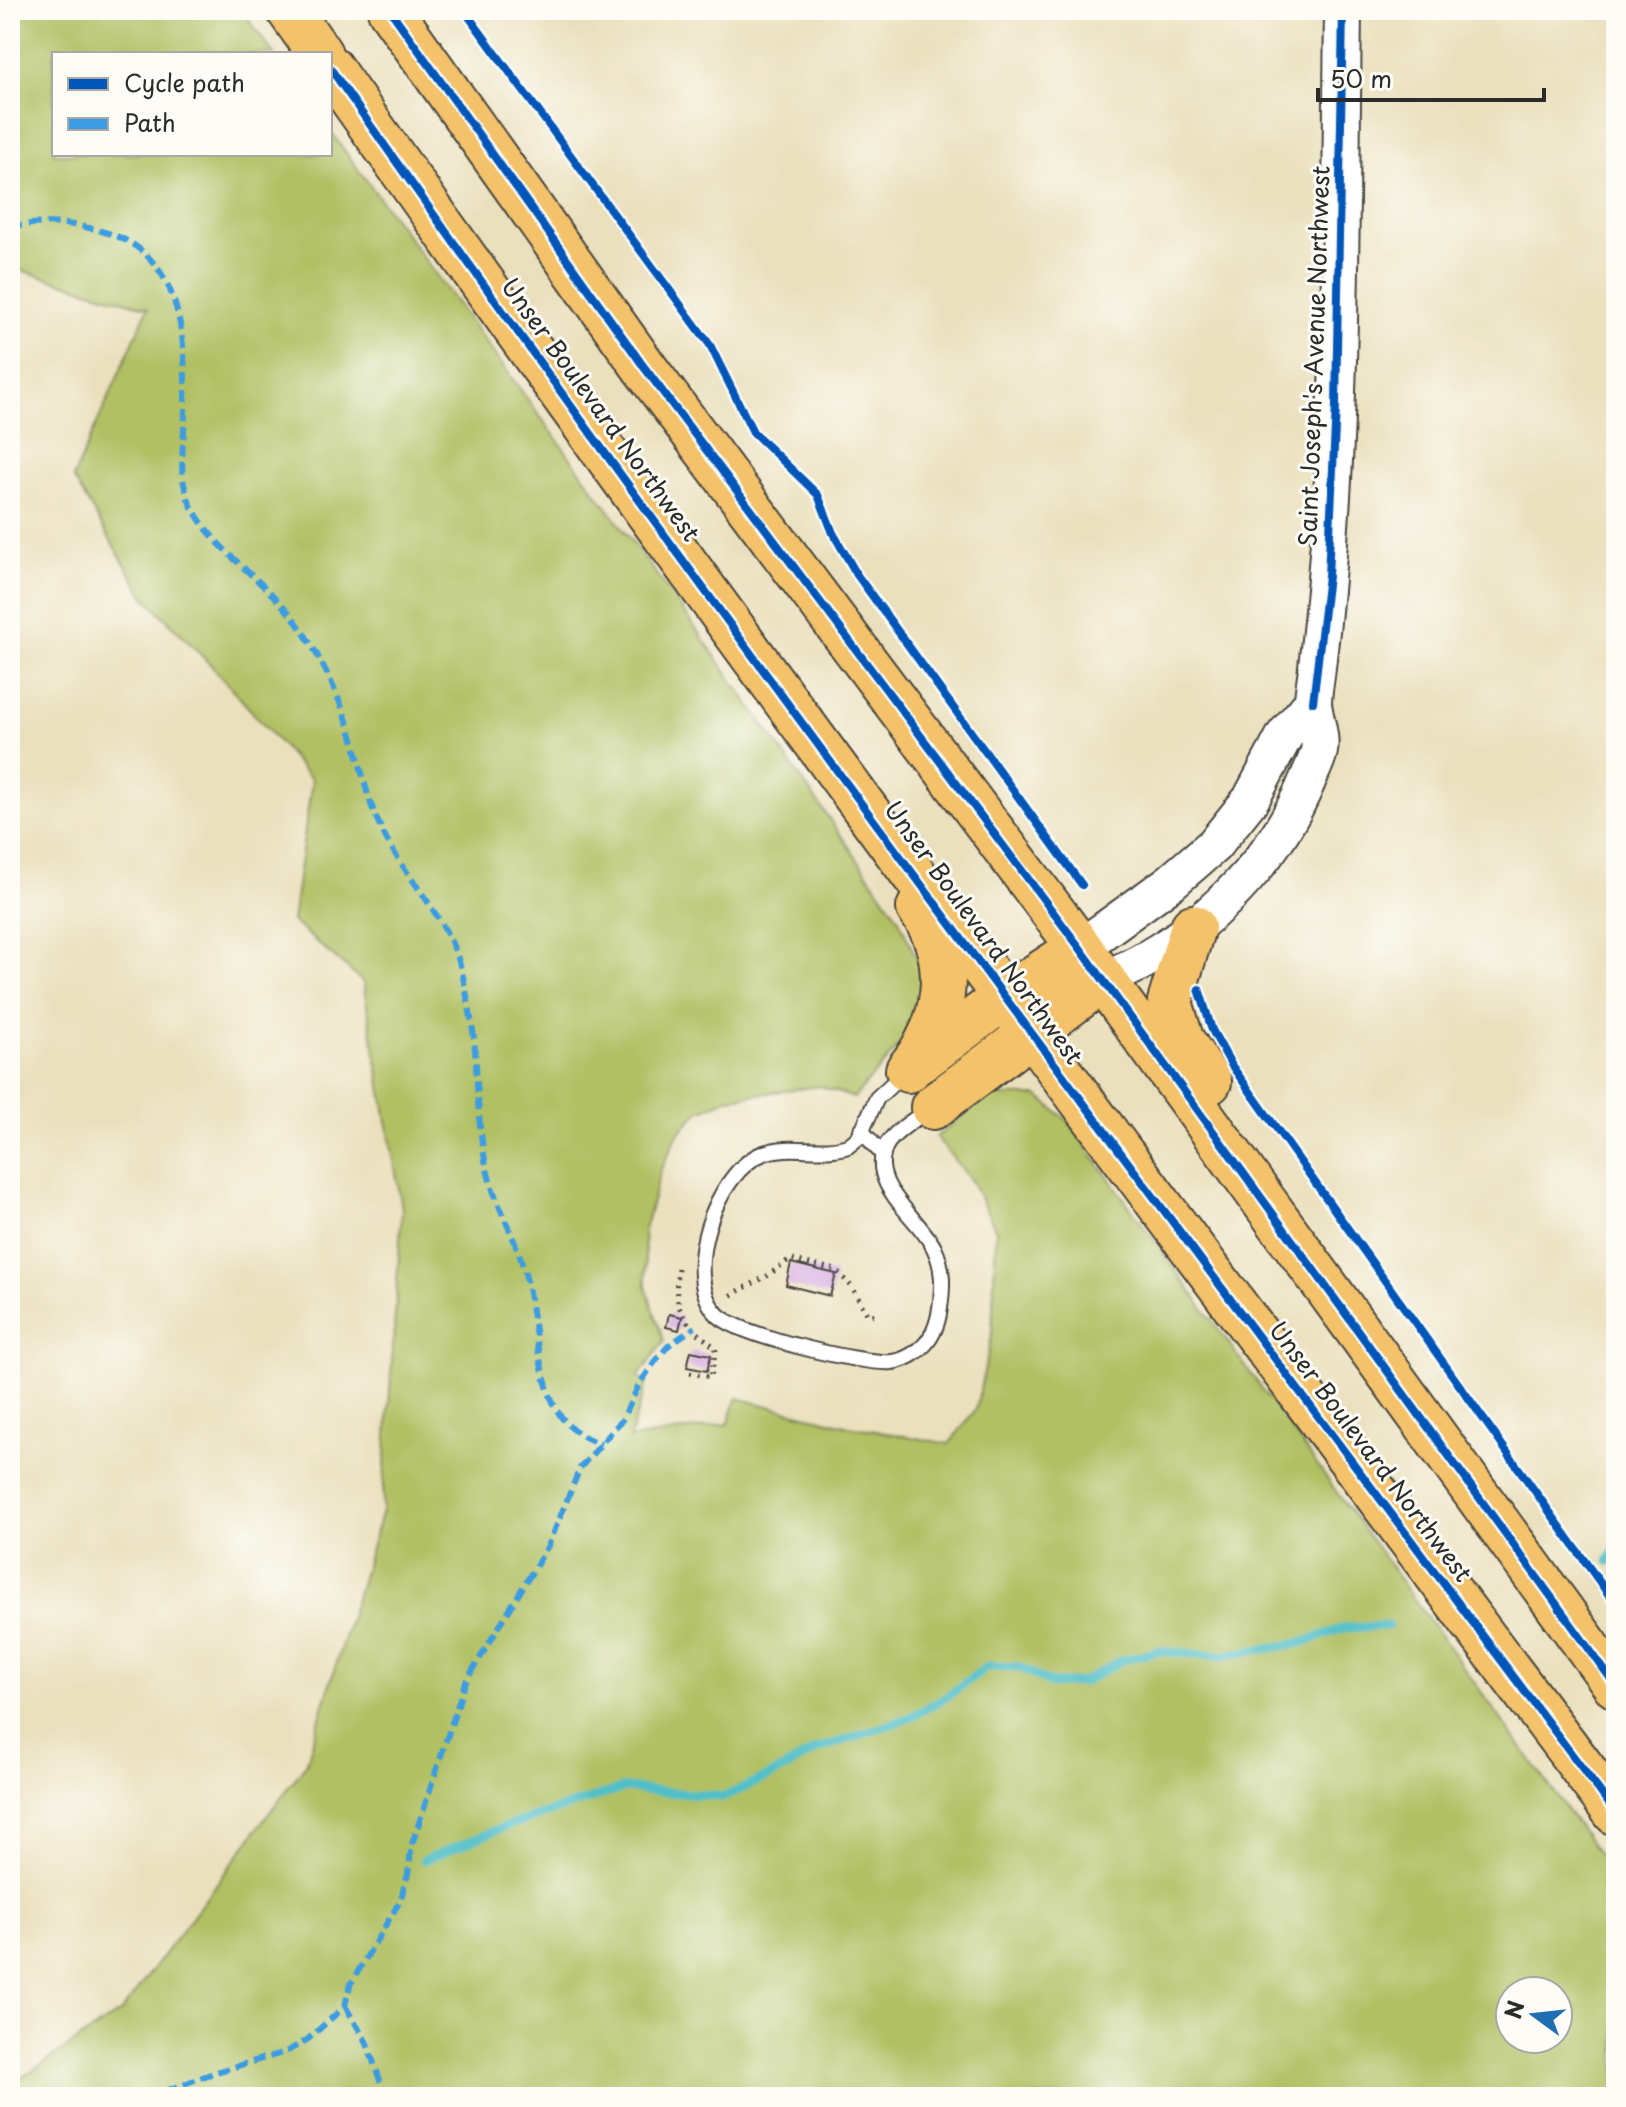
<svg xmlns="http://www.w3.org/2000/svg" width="1626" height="2107" viewBox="0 0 1626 2107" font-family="'Playpen Sans',sans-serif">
  <rect width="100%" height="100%" fill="#fdfcf7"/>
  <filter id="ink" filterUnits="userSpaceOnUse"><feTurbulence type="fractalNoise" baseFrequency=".0125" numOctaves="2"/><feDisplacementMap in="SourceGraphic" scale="16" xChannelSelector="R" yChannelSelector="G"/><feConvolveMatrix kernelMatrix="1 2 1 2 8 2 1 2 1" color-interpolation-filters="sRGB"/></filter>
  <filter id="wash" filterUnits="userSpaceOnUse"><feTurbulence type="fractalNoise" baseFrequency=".006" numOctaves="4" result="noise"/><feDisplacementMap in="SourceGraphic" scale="32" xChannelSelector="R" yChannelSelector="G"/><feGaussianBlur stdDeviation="1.8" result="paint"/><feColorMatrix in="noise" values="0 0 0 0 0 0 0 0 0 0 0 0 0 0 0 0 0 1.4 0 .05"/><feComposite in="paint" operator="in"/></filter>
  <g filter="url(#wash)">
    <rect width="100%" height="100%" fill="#ebe0bd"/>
    <!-- green -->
    <path fill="#b1c063" stroke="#6e7647" stroke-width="2" fill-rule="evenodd" d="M10,10H241L274,54H54V154H330V131L690,620L898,917L925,977L919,1023L854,1098L820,1086L729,1098L698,1112L678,1134L661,1169L644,1230L646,1287L664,1341L638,1377L647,1382L629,1439L728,1424L737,1398L849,1426L949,1444L976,1409L992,1335L996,1230L972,1182L936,1137L988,1096H1038L1067,1120L1616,1878V2097H10V2085L121,2012L306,1764L382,1511L402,1208L363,982L292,921L312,780L210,664L144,596L73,478L148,308L10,267ZM1510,1991H1558V2039H1510Z"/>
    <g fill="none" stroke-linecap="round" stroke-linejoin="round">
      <!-- stream -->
      <g stroke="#51bfc7" stroke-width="9">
        <polyline points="1609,1561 1616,1549"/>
        <polyline points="424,1860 504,1827 624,1788 724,1797 776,1773 816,1750 909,1718 946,1697 988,1666 1020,1667 1051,1684 1084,1682 1120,1661 1158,1651 1220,1656 1301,1643 1344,1628 1388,1626"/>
      </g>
    </g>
    <g id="blocks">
      <!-- building -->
      <g fill="#d9b0e3">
        <polygon points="791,1263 836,1274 830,1296 786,1285"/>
        <polygon points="669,1314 682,1317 679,1330 666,1327"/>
        <polygon points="691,1351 711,1355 707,1371 687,1367"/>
      </g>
    </g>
  </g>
  <g filter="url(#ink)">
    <use href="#blocks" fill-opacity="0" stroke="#484641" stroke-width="2"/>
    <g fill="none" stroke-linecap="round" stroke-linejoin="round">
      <defs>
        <g id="service">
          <path d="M904,1073L877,1098L859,1137L848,1146C821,1155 791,1143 764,1153C716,1170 679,1277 718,1315C738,1335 863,1365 892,1362C902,1361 911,1356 919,1350C933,1339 938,1324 940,1308C943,1287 944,1268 934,1248C919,1217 865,1184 887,1144C896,1130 916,1119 929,1109"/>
          <polyline points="861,1130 883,1155"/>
        </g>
        <g id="tertiary">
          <polyline points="1080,948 1171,882 1214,845 1251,799 1285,735 1313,702"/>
          <path d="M1102,980C1192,945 1272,868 1308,779C1312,770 1317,760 1319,751C1322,736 1314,718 1313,703C1313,692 1316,679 1317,667C1343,450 1340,229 1343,10"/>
        </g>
        <g id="primary">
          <polyline points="289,10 320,54"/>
          <polyline points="390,10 644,367 1080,948 1616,1686"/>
          <path d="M330,68C746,659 1182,1235 1616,1813"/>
          <polyline points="1193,927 1170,1002 1181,1039 1209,1082"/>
          <polyline points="922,1059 1006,996 1080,948"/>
          <path d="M908,1070C947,1024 957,959 919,908"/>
          <polyline points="933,1107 1102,980"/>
        </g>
      </defs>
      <!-- service casing -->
      <use href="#service" stroke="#484641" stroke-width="18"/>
      <!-- tertiary casing -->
      <use href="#tertiary" stroke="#484641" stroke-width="40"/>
      <!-- primary casing -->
      <use href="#primary" stroke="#484641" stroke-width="48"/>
      <!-- path -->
      <g stroke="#484641" stroke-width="5" stroke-dasharray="2 6" stroke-linecap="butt">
        <path d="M678,1268C672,1311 684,1323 716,1348L711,1377L684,1372"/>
        <polyline points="731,1295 767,1276 790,1259 836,1270 852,1287 867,1314 876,1315"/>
      </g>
      <!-- service -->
      <use href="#service" stroke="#fff" stroke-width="14"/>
      <!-- tertiary -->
      <use href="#tertiary" stroke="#fff" stroke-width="36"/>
      <!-- primary -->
      <use href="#primary" stroke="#f3c26a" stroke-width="44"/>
      <!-- quiet -->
      <g stroke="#3d9ce1" stroke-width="6" stroke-dasharray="12 6" stroke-linecap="butt">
        <path d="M10,227C44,220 79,223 111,234C184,259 186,344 185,409C185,442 176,472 190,503C214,552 266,580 297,623C322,658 342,702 354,742C362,771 367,799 380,826C403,877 450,918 462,973C467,994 471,1016 474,1038C478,1082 477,1126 487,1169C495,1205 516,1237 525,1273C535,1314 537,1380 560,1415C570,1430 585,1438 601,1444"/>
        <polyline points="345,2006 366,2041 386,2097"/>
        <polyline points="150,2097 213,2073 286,2052 307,2040 345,2006 350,1985 400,1901 408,1874 412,1844 465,1683 549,1544 580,1468 622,1420 640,1383 657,1359 669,1345 695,1327"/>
      </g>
      <defs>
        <g id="cycleway">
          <polyline points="390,10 644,367 1080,948 1616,1686"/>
          <polyline points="464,10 710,345 753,432 818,495 833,533 857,575 1082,885"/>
          <path d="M330,68C746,659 1182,1235 1616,1813"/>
          <polyline points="1313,702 1328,576 1336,405 1343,10"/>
          <polyline points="1199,989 1212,1030 1232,1066 1616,1605"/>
        </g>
      </defs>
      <!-- cycleway casing -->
      <use href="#cycleway" stroke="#fdfcf7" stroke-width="13"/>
      <!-- cycleway -->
      <use href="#cycleway" stroke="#0057b8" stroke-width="8"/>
    </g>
  </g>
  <g text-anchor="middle" stroke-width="6" stroke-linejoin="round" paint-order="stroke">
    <!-- street labels -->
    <g font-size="24" fill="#2b2b2b" stroke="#fdfcf7">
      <text transform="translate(1315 356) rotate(-88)" y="8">Saint Joseph's Avenue Northwest</text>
      <text transform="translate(600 410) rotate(54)" y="8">Unser Boulevard Northwest</text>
      <text transform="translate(983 933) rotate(54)" y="8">Unser Boulevard Northwest</text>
      <text transform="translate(1370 1452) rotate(53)" y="8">Unser Boulevard Northwest</text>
    </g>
  </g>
  <!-- margin -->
  <rect width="1626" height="2107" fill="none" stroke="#fdfcf7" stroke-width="40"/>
  <!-- legend -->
  <rect x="52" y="52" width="280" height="104" fill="#fdfcf7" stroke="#a9a8a5" stroke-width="2"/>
  <rect x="68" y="78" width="40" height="12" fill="#0057b8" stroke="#a9a8a5" stroke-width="2"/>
  <text x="124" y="92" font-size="24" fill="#2b2b2b">Cycle path</text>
  <rect x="68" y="118" width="40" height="12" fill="#3d9ce1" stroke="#a9a8a5" stroke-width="2"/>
  <text x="124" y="132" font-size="24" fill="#2b2b2b">Path</text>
  <!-- north arrow -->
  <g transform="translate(1534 2015) rotate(285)"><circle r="38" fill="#fdfcf7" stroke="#a9a8a5" stroke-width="2"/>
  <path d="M0-6L14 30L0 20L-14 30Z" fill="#1f6fb2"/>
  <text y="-12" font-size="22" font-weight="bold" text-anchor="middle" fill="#2b2b2b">N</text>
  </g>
  <!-- scale -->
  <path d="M1318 88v12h226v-12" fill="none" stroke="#2b2b2b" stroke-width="4"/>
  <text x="1330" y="88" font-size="24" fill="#2b2b2b" stroke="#fdfcf7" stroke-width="6" paint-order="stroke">50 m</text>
</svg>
